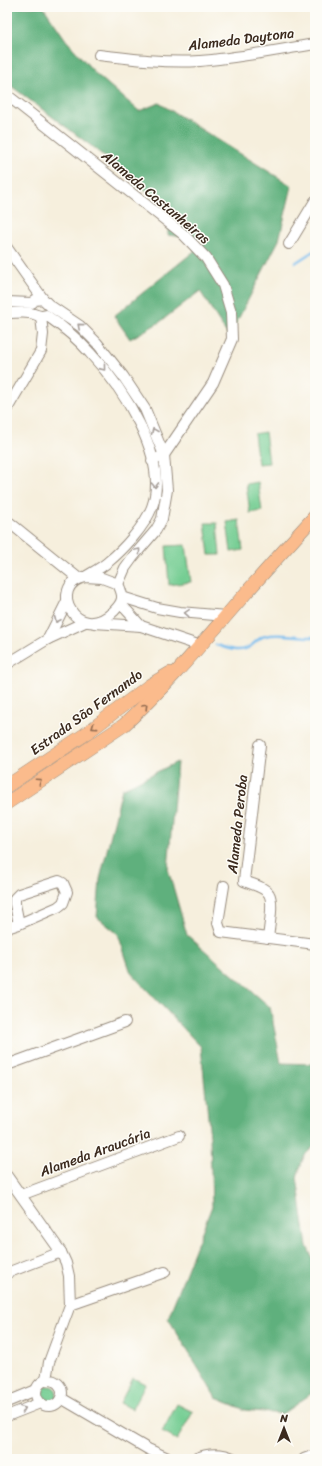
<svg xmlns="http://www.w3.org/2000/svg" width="322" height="1466" viewBox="0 0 322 1466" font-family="Sriracha,sans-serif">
  <rect width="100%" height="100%" fill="#fdfcf7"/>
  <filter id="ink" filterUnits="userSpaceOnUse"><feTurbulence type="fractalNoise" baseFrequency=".025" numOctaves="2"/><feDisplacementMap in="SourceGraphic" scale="8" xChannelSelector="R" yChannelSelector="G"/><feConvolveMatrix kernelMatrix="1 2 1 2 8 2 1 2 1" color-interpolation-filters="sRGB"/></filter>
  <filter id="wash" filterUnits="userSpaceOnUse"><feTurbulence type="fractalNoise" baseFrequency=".012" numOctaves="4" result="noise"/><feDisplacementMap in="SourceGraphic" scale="16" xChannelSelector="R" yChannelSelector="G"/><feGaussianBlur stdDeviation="0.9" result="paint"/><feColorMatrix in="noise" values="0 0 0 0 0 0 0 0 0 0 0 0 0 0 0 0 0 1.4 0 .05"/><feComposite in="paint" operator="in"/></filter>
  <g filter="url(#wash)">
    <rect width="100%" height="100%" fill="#f6efdd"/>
    <!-- green -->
    <g fill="#74cd93" stroke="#587c58">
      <polygon points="265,432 269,463 258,464 254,434"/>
      <polygon points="258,482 262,511 250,513 246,484"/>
      <polygon points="239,520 243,550 231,552 227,522"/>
      <polygon points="205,523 217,523 220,555 209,555"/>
      <polygon points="186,545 191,582 169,585 166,546"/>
      <polygon points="133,1378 145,1384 132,1409 120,1403"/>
      <circle cx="49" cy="1394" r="8"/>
      <polygon points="177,1404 193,1412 177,1440 162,1432"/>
    </g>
    <!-- forest -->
    <g fill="#5fb07d" stroke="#4d6d4e">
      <polygon points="7,7 45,7 44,8 66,40 95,73 139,111 159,103 292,186 279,240 229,337 200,291 160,322 130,339 114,316 208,240 168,235 168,208 90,145 7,83"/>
      <polygon points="177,762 168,869 187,935 270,1007 281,1063 314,1064 315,1066 315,1145 304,1156 297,1177 307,1246 315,1264 315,1391 282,1414 245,1410 216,1398 168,1318 212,1206 210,1137 201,1047 131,973 118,934 97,917 100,879 122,789"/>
    </g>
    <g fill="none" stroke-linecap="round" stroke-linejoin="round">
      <!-- stream -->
      <g stroke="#77bcee" stroke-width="2.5">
        <polyline points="295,263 315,250"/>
        <path d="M216,645C228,649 242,654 252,645C256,642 260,637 265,636C282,632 298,638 315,637"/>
      </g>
    </g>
  </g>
  <g filter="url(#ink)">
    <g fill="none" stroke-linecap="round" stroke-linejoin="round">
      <defs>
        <g id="minor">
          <path d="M99,55C132,59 166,63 200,61C239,58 277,50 315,44"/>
          <polyline points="7,95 183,234 206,258 223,285 231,312 232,339 213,383 164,455 152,461"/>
          <polyline points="289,244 315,201"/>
          <polyline points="7,248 43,299"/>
          <polyline points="7,302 32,303 35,300 43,299 49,305 80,326 97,343 123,376 145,409 164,455 167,490 162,519 156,530 133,557 125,568 118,584"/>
          <path d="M7,313C15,313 23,312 30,313C37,314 39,318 46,315C62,326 77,338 90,353C122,387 170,458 152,507C145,526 123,550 108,562C101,568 93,572 85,577"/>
          <polyline points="7,409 41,351 43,334 41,317"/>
          <polyline points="10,523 78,578"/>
          <path d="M85,577L102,578L118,584C124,596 124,601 114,611C77,647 46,585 85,577Z"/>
          <polyline points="122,597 157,608 180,612 226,616"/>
          <polyline points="121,604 141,626"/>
          <polyline points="94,623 141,626 201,646"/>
          <polyline points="48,639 67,601"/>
          <polyline points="7,664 48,639 85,622"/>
          <path d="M260,745L244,881C251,884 265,887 269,894C274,902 269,928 268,938"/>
          <polygon points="59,881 63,883 67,892 63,903 58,907 19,924 15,904 15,898 19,894"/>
          <polyline points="224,886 218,923 221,932 315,944"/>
          <polyline points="7,928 19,924"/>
          <polyline points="7,1065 125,1022"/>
          <polyline points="7,1176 61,1252 66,1263 69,1276 70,1305 49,1362 46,1380"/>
          <polyline points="21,1195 179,1136"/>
          <polyline points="7,1273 61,1252"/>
          <polyline points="70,1305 165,1272"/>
          <circle cx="49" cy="1393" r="13"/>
          <polyline points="61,1398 148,1449 170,1459"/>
          <polyline points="7,1402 36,1390"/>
          <polyline points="7,1416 40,1403"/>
          <path d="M194,1459C208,1453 221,1452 235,1459"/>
          <polyline points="304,1459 315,1455"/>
        </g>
        <g id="major">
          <polyline points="7,786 84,735 150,685 170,673"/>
          <path d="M7,803L124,725C161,691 193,654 226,616C255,582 285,549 315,516"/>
        </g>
      </defs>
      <!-- minor casing -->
      <use href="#minor" stroke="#988c7e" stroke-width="12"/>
      <!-- major casing -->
      <use href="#major" stroke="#988c7e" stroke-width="14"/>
      <!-- minor -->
      <use href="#minor" stroke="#fff" stroke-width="10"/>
      <!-- major -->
      <use href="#major" stroke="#fbbb8c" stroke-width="13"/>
    </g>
    <!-- one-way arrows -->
    <defs><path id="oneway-chevron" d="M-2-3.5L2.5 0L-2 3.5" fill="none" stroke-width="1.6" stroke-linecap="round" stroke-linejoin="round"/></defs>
    <g stroke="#a79f9a">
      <use href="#oneway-chevron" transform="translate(80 326) rotate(-139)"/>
      <use href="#oneway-chevron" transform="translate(103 368) rotate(51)"/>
      <use href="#oneway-chevron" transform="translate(154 431) rotate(-112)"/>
      <use href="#oneway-chevron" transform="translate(155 485) rotate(89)"/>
      <use href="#oneway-chevron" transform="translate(138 551) rotate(-50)"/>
      <use href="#oneway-chevron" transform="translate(187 613) rotate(-176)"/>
      <use href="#oneway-chevron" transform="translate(57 620) rotate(115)"/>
      <use href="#oneway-chevron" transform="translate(23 1409) rotate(-22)"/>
    </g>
    <g stroke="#916b50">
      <use href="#oneway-chevron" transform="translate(145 706) rotate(-46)"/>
      <use href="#oneway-chevron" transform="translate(94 727) rotate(144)"/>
      <use href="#oneway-chevron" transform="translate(39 781) rotate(-34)"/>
    </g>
  </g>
  <g text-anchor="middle" stroke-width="3" stroke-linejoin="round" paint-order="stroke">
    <!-- street labels -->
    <g font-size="14" fill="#3b2a1e" stroke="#fdfcf7">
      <text transform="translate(241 39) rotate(-7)" y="5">Alameda Daytona</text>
      <text transform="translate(156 197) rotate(40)" y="5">Alameda Castanheiras</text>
      <text transform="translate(86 712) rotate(-36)" y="5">Estrada São Fernando</text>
      <text transform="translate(237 824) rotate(-84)" y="5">Alameda Peroba</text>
      <text transform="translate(95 1152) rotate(-20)" y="5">Alameda Araucária</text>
    </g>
  </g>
  <!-- margin -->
  <rect width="322" height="1466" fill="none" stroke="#fdfcf7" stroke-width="24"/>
  <!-- north arrow -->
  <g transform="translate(284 1428)" stroke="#fdfcf7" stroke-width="3" paint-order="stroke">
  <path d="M0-3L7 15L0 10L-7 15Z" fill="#3b2a1e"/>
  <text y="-6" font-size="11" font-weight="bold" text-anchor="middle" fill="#3b2a1e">N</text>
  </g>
</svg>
